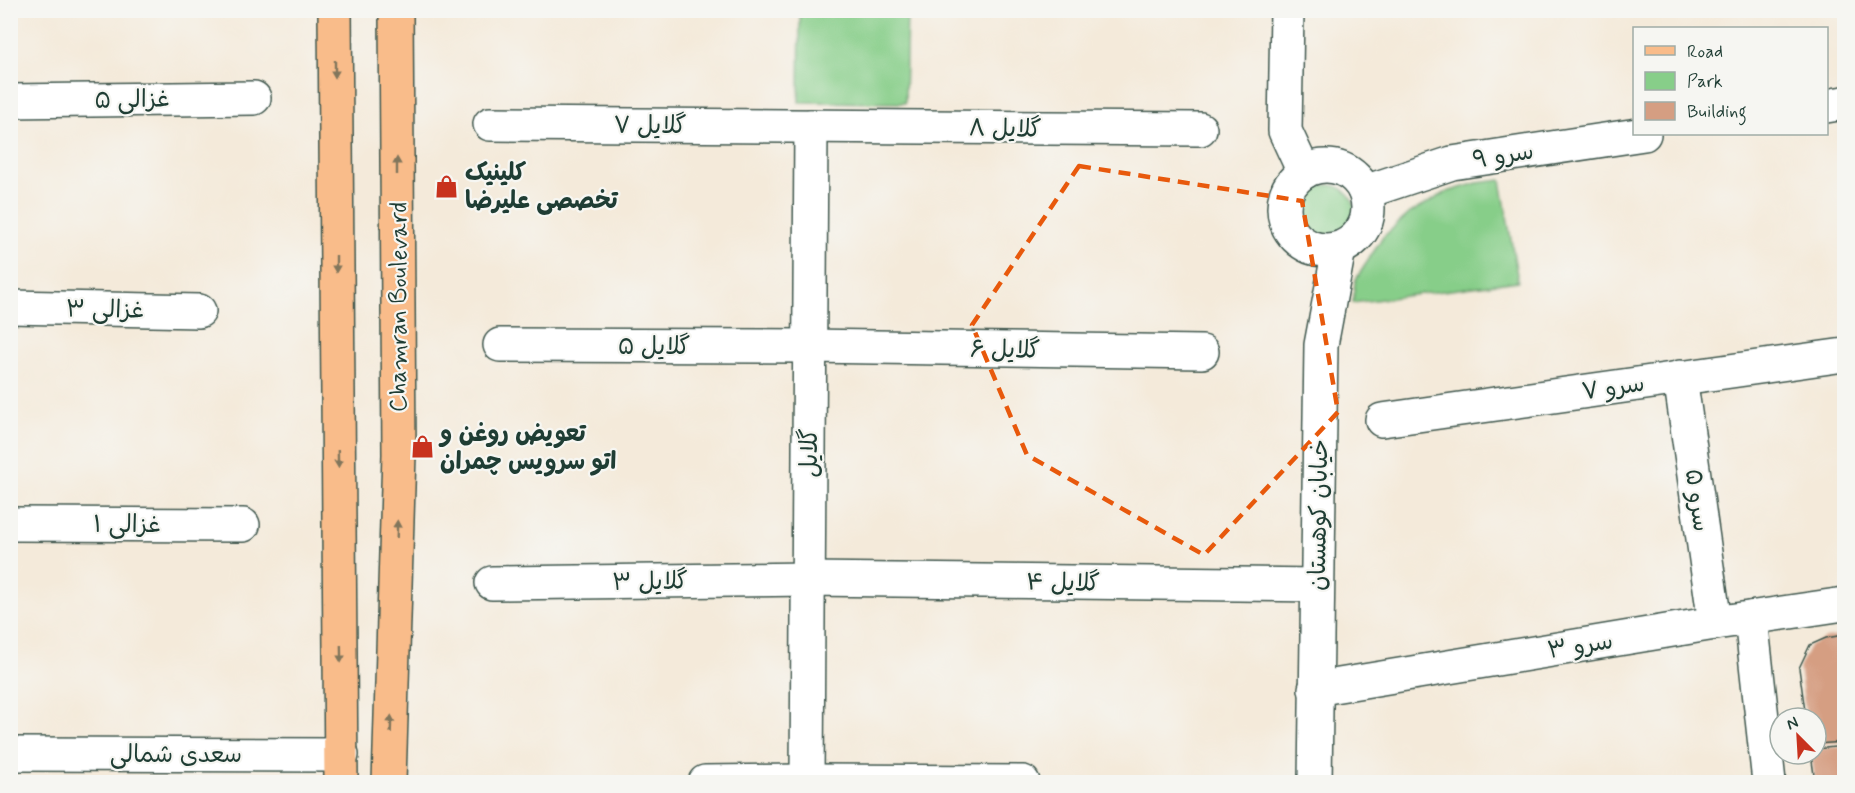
<svg xmlns="http://www.w3.org/2000/svg" width="1855" height="793" viewBox="0 0 1855 793" font-family="Mynerve,'Playpen Sans Arabic',sans-serif">
  <rect width="100%" height="100%" fill="#f6f6f2"/>
  <filter id="ink" filterUnits="userSpaceOnUse"><feTurbulence type="fractalNoise" baseFrequency=".0167" numOctaves="2"/><feDisplacementMap in="SourceGraphic" scale="12" xChannelSelector="R" yChannelSelector="G"/><feConvolveMatrix kernelMatrix="1 2 1 2 8 2 1 2 1" color-interpolation-filters="sRGB"/></filter>
  <filter id="wash" filterUnits="userSpaceOnUse"><feTurbulence type="fractalNoise" baseFrequency=".008" numOctaves="4" result="noise"/><feDisplacementMap in="SourceGraphic" scale="24" xChannelSelector="R" yChannelSelector="G"/><feGaussianBlur stdDeviation="1.35" result="paint"/><feColorMatrix in="noise" values="0 0 0 0 0 0 0 0 0 0 0 0 0 0 0 0 0 1.4 0 .05"/><feComposite in="paint" operator="in"/></filter>
  <g filter="url(#wash)">
    <rect width="100%" height="100%" fill="#f4eada"/>
    <!-- green -->
    <g fill="#87ce89" stroke="#53865e" stroke-width="1.5">
      <polygon points="800,11 907,11 905,103 799,102"/>
      <polygon points="1501,180 1518,281 1353,303 1355,281 1367,262 1383,237 1410,213 1447,192 1477,183"/>
      <circle cx="1328" cy="212" r="27"/>
    </g>
    <g id="blocks">
      <!-- building -->
      <g fill="#d59e82">
        <polygon points="1844,635 1844,742 1816,744 1816,718 1806,718 1799,668 1810,645 1826,638"/>
        <polygon points="1844,746 1844,782 1815,782 1811,754 1816,754 1816,749"/>
      </g>
    </g>
  </g>
  <g filter="url(#ink)">
    <use href="#blocks" fill-opacity="0" stroke="#3f574d" stroke-width="1.5"/>
    <g fill="none" stroke-linecap="round" stroke-linejoin="round">
      <defs>
        <g id="minor">
          <polyline points="1287,10 1285,131 1304,172"/>
          <polyline points="10,101 254,98"/>
          <polyline points="1826,106 1844,103"/>
          <polyline points="490,124 1200,129"/>
          <circle cx="1326" cy="208" r="42"/>
          <polyline points="1365,192 1452,163 1644,134"/>
          <polyline points="10,307 199,311"/>
          <polyline points="500,345 809,346 1202,352"/>
          <polyline points="1680,377 1715,623"/>
          <polyline points="1382,420 1844,355"/>
          <polyline points="10,524 243,525"/>
          <polyline points="492,583 809,579 1317,585"/>
          <polyline points="1751,618 1769,782"/>
          <polyline points="1315,689 1715,623 1844,604"/>
          <polyline points="10,754 342,755"/>
          <polyline points="807,781 811,126"/>
          <polyline points="705,782 807,781 1023,782"/>
          <polyline points="1315,782 1321,345 1339,249"/>
        </g>
        <g id="major">
          <polyline points="335,10 341,782"/>
          <polyline points="389,782 399,454 396,10"/>
        </g>
      </defs>
      <!-- minor casing -->
      <use href="#minor" stroke="#3f574d" stroke-width="36"/>
      <!-- major casing -->
      <use href="#major" stroke="#3f574d" stroke-width="36"/>
      <!-- minor -->
      <use href="#minor" stroke="#fff" stroke-width="33"/>
      <!-- major -->
      <use href="#major" stroke="#f9bc8a" stroke-width="33"/>
    </g>
    <!-- one-way arrows -->
    <defs><path id="oneway-solid" d="M-6-.8H1V-3.2L6.5 0L1 3.2V.8H-6Z" transform="scale(1.5)"/></defs>
    <g fill="#81765b">
      <use href="#oneway-solid" transform="translate(335 69) rotate(90)"/>
      <use href="#oneway-solid" transform="translate(397 166) rotate(-90)"/>
      <use href="#oneway-solid" transform="translate(336 264) rotate(90)"/>
      <use href="#oneway-solid" transform="translate(338 459) rotate(89)"/>
      <use href="#oneway-solid" transform="translate(397 529) rotate(-88)"/>
      <use href="#oneway-solid" transform="translate(341 654) rotate(89)"/>
      <use href="#oneway-solid" transform="translate(391 724) rotate(-88)"/>
    </g>
  </g>
  <!-- marked area -->
  <path fill="none" stroke="#e8590c" stroke-width="4.5" stroke-dasharray="12 8" stroke-linejoin="round" d="M1079,166L1302,201L1338,412L1204,555L1027,455L972,325Z"/>
  <!-- icons -->
  <defs>
    <symbol id="shop-bare" viewBox="-9 -9 18 18"><path d="M-5-2.5h2.3a2.7 3.5 0 0 1 5.4 0H5L5.5 6h-11ZM-1.5-2.5h3a1.5 2.3 0 0 0-3 0Z" fill="#c8321e" stroke="#f6f6f2" stroke-width="2.5" paint-order="stroke"/></symbol>
  </defs>
  <g fill-rule="evenodd">
    <use href="#shop-bare" x="430" y="170" width="33" height="33"/>
    <use href="#shop-bare" x="406" y="430" width="33" height="33"/>
  </g>
  <g text-anchor="middle" stroke-width="4.5" stroke-linejoin="round" paint-order="stroke">
    <!-- street labels -->
    <g font-size="24" fill="#1f3d34" stroke="#f6f6f2">
      <text transform="translate(132 99) rotate(-1)" y="8">غزالی ۵</text>
      <text x="650" y="133">گلایل ۷</text>
      <text transform="translate(1005 128) rotate(1)" y="8">گلایل ۸</text>
      <text transform="translate(1503 155) rotate(-9)" y="8">سرو ۹</text>
      <text transform="translate(398 307) rotate(-90)" y="8">Chamran Boulevard</text>
      <text transform="translate(105 309) rotate(1)" y="8">غزالی ۳</text>
      <text x="654" y="354">گلایل ۵</text>
      <text transform="translate(1005 349) rotate(1)" y="8">گلایل ۶</text>
      <text transform="translate(1613 387) rotate(-8)" y="8">سرو ۷</text>
      <text transform="translate(809 453) rotate(-90)" y="8">گلایل</text>
      <text transform="translate(1698 500) rotate(82)" y="8">سرو ۵</text>
      <text transform="translate(1318 515) rotate(-89)" y="8">خیابان کوهستان</text>
      <text x="127" y="532">غزالی ۱</text>
      <text transform="translate(650 581) rotate(-1)" y="8">گلایل ۳</text>
      <text transform="translate(1063 582) rotate(1)" y="8">گلایل ۴</text>
      <text transform="translate(1580 645) rotate(-9)" y="8">سرو ۳</text>
      <text x="176" y="762">سعدی شمالی</text>
    </g>
    <!-- poi labels -->
    <g font-size="24" font-weight="bold" fill="#1f3d34" stroke="#f6f6f2" text-anchor="start">
      <text x="465" y="180">کلینیک<tspan x="465" dy="28">تخصصی علیرضا</tspan></text>
      <text x="440" y="441">تعویض روغن و<tspan x="440" dy="28">اتو سرویس چمران</tspan></text>
    </g>
  </g>
  <!-- margin -->
  <rect width="1855" height="793" fill="none" stroke="#f6f6f2" stroke-width="36"/>
  <!-- legend -->
  <rect x="1633" y="27" width="195" height="108" fill="#f6f6f2" stroke="#a0aca6" stroke-width="1.5"/>
  <rect x="1645" y="46" width="30" height="9" fill="#f9bc8a" stroke="#a0aca6" stroke-width="1.5"/>
  <text x="1687" y="57" font-size="18" fill="#1f3d34">Road</text>
  <rect x="1645" y="72" width="30" height="18" fill="#87ce89" stroke="#a0aca6" stroke-width="1.5"/>
  <text x="1687" y="87" font-size="18" fill="#1f3d34">Park</text>
  <rect x="1645" y="102" width="30" height="18" fill="#d59e82" stroke="#a0aca6" stroke-width="1.5"/>
  <text x="1687" y="117" font-size="18" fill="#1f3d34">Building</text>
  <!-- north arrow -->
  <g transform="translate(1798 736) rotate(336)"><circle r="28" fill="#f6f6f2" stroke="#a0aca6" stroke-width="1.5"/>
  <path d="M0-4.5L10 22L0 15L-10 22Z" fill="#c8321e"/>
  <text y="-9" font-size="16" font-weight="bold" text-anchor="middle" fill="#1f3d34">N</text>
  </g>
</svg>
